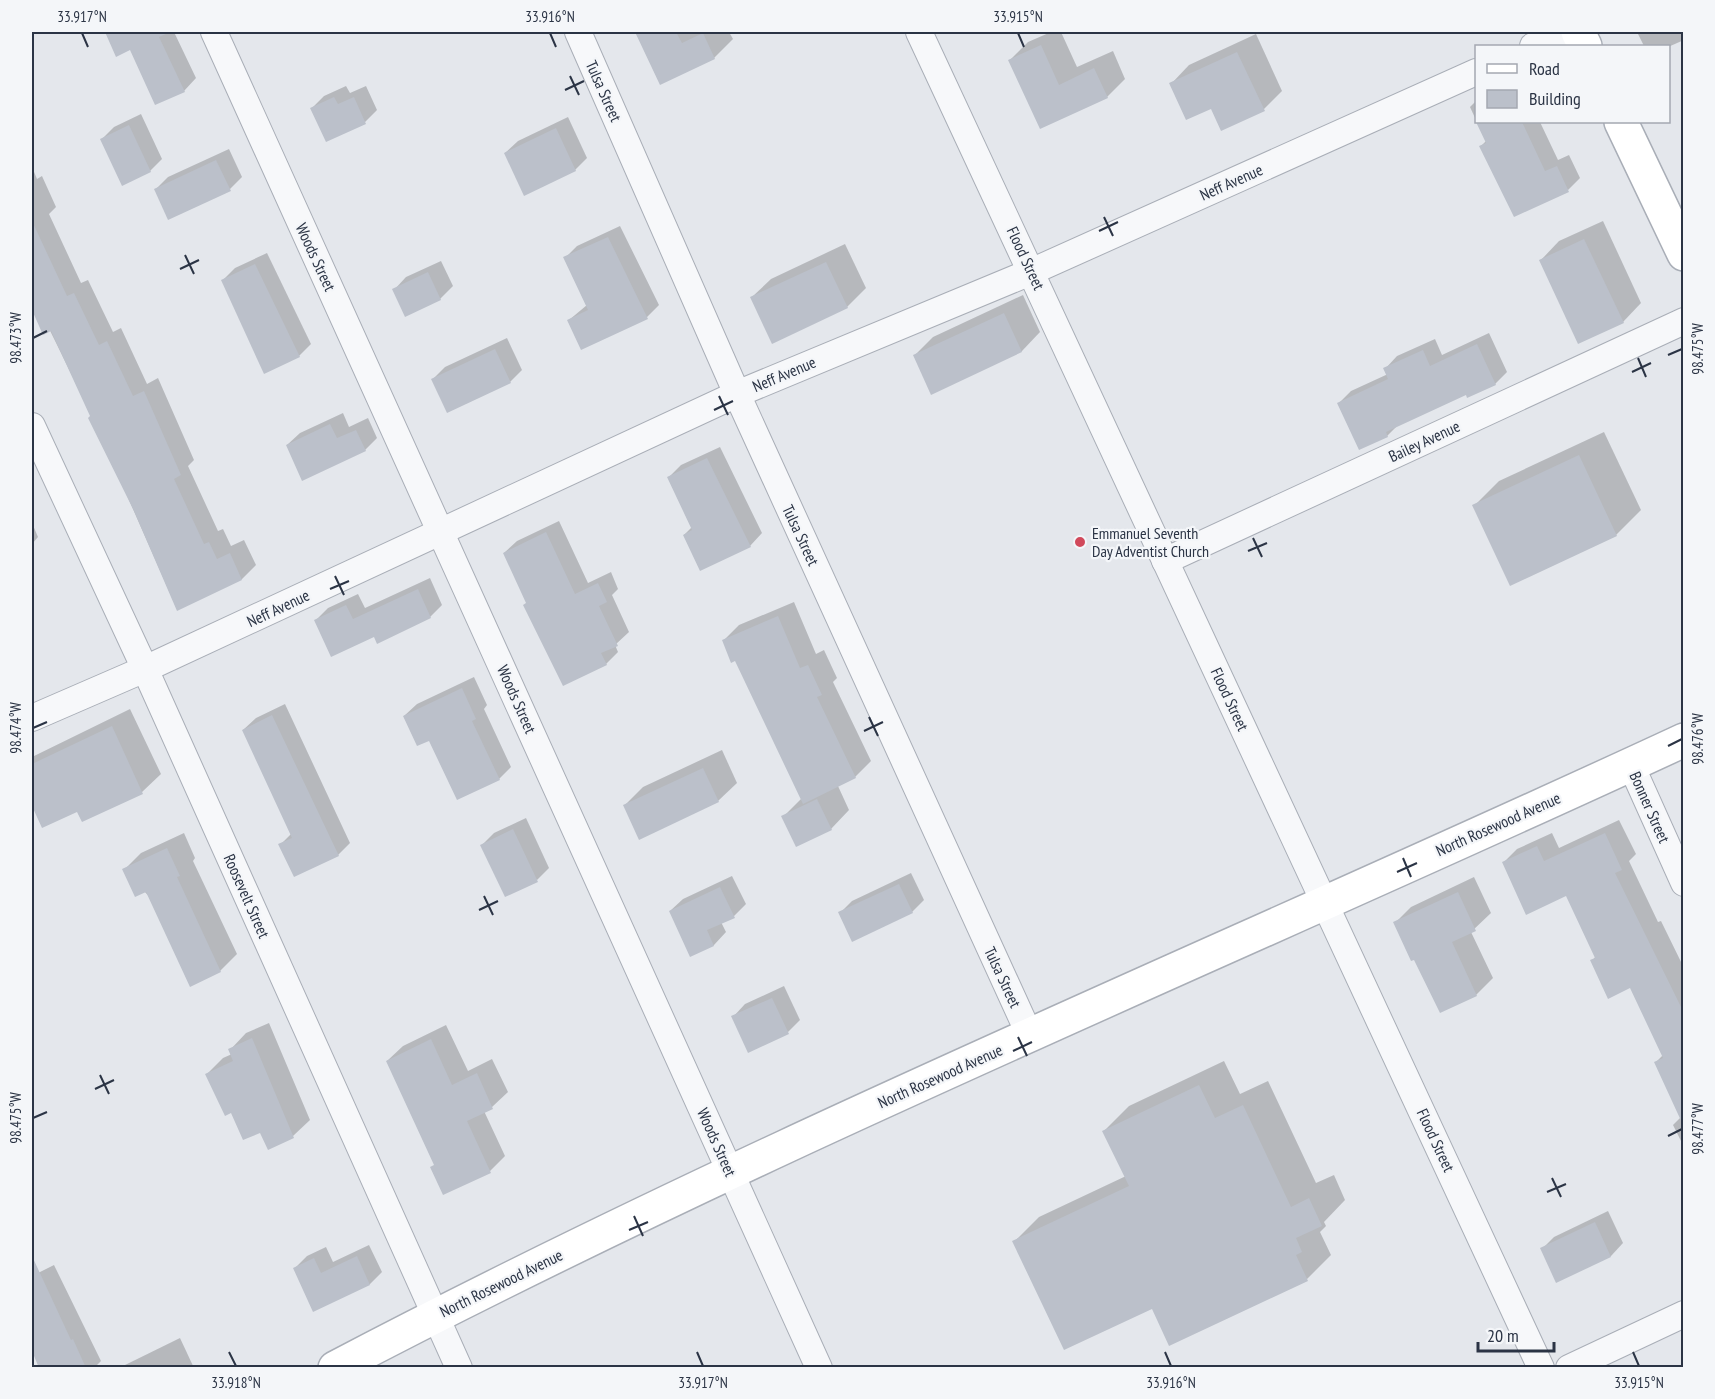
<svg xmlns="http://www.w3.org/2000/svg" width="1715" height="1399" viewBox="0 0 1715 1399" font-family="'PT Sans Narrow',sans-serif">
  <rect width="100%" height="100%" fill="#e4e7ec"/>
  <!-- shadow -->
  <g fill="#0003">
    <polygon points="106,32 174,32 196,78 184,91 130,48 117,55"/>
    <polygon points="636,32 729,32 733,39 714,58 660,83"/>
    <polygon points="1051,32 1061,32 1077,67 1113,51 1125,79 1107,97 1041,127 1010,60 1028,42"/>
    <polygon points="1637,32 1684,32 1684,40 1668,47 1644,46"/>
    <polygon points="1256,34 1282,91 1264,109 1211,107 1171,84 1189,65"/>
    <polygon points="346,86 350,93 366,86 377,110 365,122 312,108 324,96"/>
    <polygon points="1476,101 1476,120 1470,107"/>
    <polygon points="141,114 162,159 150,171 102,139 114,127"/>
    <polygon points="568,117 587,158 575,170 505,153 518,141"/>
    <polygon points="1477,122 1540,122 1558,160 1569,155 1580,178 1568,190 1481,146 1486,141"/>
    <polygon points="229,149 242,177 230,189 156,189 168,177"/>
    <polygon points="32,167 37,179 42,176 56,207 49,214 81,283 88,280 113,332 121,328 147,384 158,378 194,460 188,466 218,531 223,529 231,546 244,540 256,565 242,579 177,609 92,416 32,294"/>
    <polygon points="1603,221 1641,303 1623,322 1541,260 1559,241"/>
    <polygon points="620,226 659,305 647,317 569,320 587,305 565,258 577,246"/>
    <polygon points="845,244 866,288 847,307 752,297 771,279"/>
    <polygon points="267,253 311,344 299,356 222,281 235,268"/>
    <polygon points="441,261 453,286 440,299 406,315 394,290 406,277"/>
    <polygon points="1023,295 1040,332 1022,351 932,393 914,356 933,337"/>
    <polygon points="1489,333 1507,372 1495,384 1466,393 1398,425 1387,436 1339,403 1351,391 1388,374 1385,369 1397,356 1435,339 1442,355"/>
    <polygon points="507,338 522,370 510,382 433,379 445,367"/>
    <polygon points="343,413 349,427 368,418 377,438 365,450 287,445 300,433"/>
    <polygon points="1604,432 1641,510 1616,535 1474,506 1499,481"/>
    <polygon points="720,447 762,533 750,546 684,535 692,527 669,477 681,465"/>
    <polygon points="559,521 588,583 611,572 618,589 612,595 629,632 615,645 618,652 606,664 527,602 504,553 517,541"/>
    <polygon points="32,523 38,537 32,544"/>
    <polygon points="430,578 442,605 430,617 375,635 316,620 328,608 358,594 365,608"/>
    <polygon points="794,602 816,654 824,650 837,678 833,682 871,761 855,777 838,786 849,810 831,829 783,817 802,798 736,659 724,640 739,625"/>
    <polygon points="474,677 487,705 484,709 511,767 499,779 429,739 404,716 417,704"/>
    <polygon points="285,704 350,843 338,855 280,845 292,833 243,730 256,718"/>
    <polygon points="130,709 161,774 142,792 83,820 78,810 43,826 32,802 32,757"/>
    <polygon points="722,750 737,783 718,801 624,806 643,787"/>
    <polygon points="526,818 549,868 537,880 482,845 494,833"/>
    <polygon points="1619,820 1636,854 1629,861 1658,922 1661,921 1684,968 1684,1147 1673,1125 1681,1117 1656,1062 1663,1055 1631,986 1592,961 1596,956 1567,894 1503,863 1517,849 1552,833 1559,848"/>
    <polygon points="184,833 195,858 193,861 237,954 220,971 124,870 141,853"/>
    <polygon points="911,873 924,900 912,912 840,913 852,901"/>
    <polygon points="732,876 746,904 734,916 721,922 726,932 714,945 691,955 670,911 683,899"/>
    <polygon points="1474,877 1491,913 1471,932 1493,978 1476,995 1395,923 1411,907"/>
    <polygon points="784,986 800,1020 788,1032 733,1017 745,1004"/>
    <polygon points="269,1023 310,1120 293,1136 268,1148 260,1131 231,1111 207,1074 223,1058 232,1054 230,1050 246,1033"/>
    <polygon points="446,1025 468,1071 492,1059 508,1092 492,1107 484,1111 505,1156 490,1171 436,1164 387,1061 403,1046"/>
    <polygon points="1224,1061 1240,1094 1268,1081 1316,1183 1334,1175 1345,1200 1324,1222 1326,1226 1320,1232 1331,1255 1307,1279 1152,1307 1014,1242 1039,1217 1126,1176 1104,1131 1129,1106"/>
    <polygon points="1608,1211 1623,1243 1611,1256 1556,1281 1542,1249 1554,1237"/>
    <polygon points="369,1245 382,1272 370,1284 314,1310 295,1268 307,1256 326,1247 333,1262"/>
    <polygon points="54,1265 101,1361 94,1368 41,1368 42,1353 32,1330 32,1276"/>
    <polygon points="180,1338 194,1368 122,1368 125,1365"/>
  </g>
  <!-- building -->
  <g fill="#bbc0ca">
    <polygon points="105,32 170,32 159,37 185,92 155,105 130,50 116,57"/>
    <polygon points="635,32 676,32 682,43 703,33 715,59 660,85"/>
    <polygon points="1041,45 1059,85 1094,68 1108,98 1040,129 1008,60"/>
    <polygon points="1237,52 1265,111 1221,131 1211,109 1186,120 1169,83"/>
    <polygon points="334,97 338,104 354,97 366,124 326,142 310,108"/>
    <polygon points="1476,122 1522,122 1545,171 1557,166 1569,192 1514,217 1479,146 1486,143"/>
    <polygon points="129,125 151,172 122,186 100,139"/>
    <polygon points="556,128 576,171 524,196 504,153"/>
    <polygon points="216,160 231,191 168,220 154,189"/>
    <polygon points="32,221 67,296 74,293 99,345 107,341 133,396 144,391 181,475 174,479 204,544 209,542 217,559 230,553 242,580 177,611 134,511 88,418 90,416 51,331 43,335 32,310"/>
    <polygon points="608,237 648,319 581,350 567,320 588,310 563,257"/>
    <polygon points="1584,239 1624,323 1578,344 1539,260"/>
    <polygon points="826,262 848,308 772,344 750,297"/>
    <polygon points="255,264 300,357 264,374 221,280"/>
    <polygon points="428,272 441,300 405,317 392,289"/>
    <polygon points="1004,313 1022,352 931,395 913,355"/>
    <polygon points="1477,344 1496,385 1467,398 1466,395 1386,432 1388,437 1359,450 1337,403 1388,379 1383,368 1423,350 1430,366"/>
    <polygon points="495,349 511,383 447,413 431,379"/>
    <polygon points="330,424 337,438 356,430 366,451 302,481 286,445"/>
    <polygon points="1579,455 1617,536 1510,586 1472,505"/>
    <polygon points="707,458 751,547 700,571 683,535 692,530 667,477"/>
    <polygon points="546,532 575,594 598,583 607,602 599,606 618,646 601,653 607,665 563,686 523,605 526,603 503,553"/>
    <polygon points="418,589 431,618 377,644 374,637 331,657 314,620 346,605 353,619"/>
    <polygon points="778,616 800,668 808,665 822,695 817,697 856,778 803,804 735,661 731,663 722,640"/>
    <polygon points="462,688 476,719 472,721 500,780 457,800 429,741 417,746 403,716"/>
    <polygon points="272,715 339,856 294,877 278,844 292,838 242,730"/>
    <polygon points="112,726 143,794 82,822 77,812 42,828 32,806 32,764"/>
    <polygon points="703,768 719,802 639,840 623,805"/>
    <polygon points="817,799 832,830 796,847 781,816"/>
    <polygon points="513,829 538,882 505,897 480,845"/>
    <polygon points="1605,833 1622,870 1615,873 1683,1011 1683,1125 1654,1062 1663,1058 1630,988 1608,999 1590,960 1595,958 1566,896 1526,915 1502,862 1537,846 1544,861"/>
    <polygon points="167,848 180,876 177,877 221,972 190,987 146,892 135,897 122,869"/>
    <polygon points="899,884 913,913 852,942 838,912"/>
    <polygon points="720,887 735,918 707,930 714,946 690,957 669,911"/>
    <polygon points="1458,892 1476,931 1452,942 1477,996 1440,1013 1414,960 1411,961 1393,922"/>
    <polygon points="772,998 789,1034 748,1053 731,1016"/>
    <polygon points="252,1038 294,1138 268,1150 260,1133 243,1140 231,1113 225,1116 205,1074 233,1061 228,1049"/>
    <polygon points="431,1039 452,1085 477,1073 493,1109 467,1121 491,1173 443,1195 430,1167 434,1165 386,1061"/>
    <polygon points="1199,1085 1215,1118 1243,1105 1291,1207 1309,1198 1322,1226 1296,1238 1302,1252 1296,1255 1308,1281 1169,1346 1152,1309 1064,1350 1012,1241 1129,1186 1102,1131"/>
    <polygon points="1595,1222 1611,1257 1556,1283 1540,1248"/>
    <polygon points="32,1256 71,1340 73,1339 86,1368 39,1368 32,1351"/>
    <polygon points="357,1256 370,1285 313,1312 293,1268 314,1258 321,1273"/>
  </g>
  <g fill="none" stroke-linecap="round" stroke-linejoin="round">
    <defs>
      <g id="street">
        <polyline points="214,32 819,1368"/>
        <polyline points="578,32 737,394 1030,1036"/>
        <polyline points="919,32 1541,1368"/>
        <polyline points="1533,46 1566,32"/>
        <polyline points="32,426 145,669 459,1368"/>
        <polyline points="1165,561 1684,321"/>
        <polyline points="32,718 145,669 737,394 1033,271 1476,72"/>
        <polyline points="1631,765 1684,883"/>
        <polyline points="1569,1368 1684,1314"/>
      </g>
      <g id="secondary">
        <polyline points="1578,32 1585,46"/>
        <polyline points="1621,122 1684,254"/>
        <path d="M335,1368C775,1137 1234,949 1684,740"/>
      </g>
    </defs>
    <!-- street casing -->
    <use href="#street" stroke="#a9aeb7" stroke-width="28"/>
    <!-- secondary casing -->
    <use href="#secondary" stroke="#a9aeb7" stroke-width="36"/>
    <!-- street -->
    <use href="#street" stroke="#f7f8fa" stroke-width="26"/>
    <!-- secondary -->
    <use href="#secondary" stroke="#fff" stroke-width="33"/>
  </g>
  <!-- ticks -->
  <path fill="none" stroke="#2b3445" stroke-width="2" d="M82,33L88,47M550,33L556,47M1018,33L1024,47M570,76L579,95M565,90L584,81M1104,217L1113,236M1099,231L1118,222M185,255L194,274M180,269L199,260M33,338L47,331M1668,355L1682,349M1638,358L1646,377M1632,372L1651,363M719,396L728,415M714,410L733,401M1253,538L1262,557M1248,551L1267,543M335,576L344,595M330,589L349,581M869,717L878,736M33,728L47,722M864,731L883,722M1668,746L1682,739M1403,858L1411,877M1397,872L1417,863M484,896L493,915M479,910L498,901M1018,1037L1027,1056M1013,1051L1032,1042M100,1075L109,1094M95,1089L114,1080M33,1118L47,1112M1668,1136L1682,1129M1552,1178L1561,1197M1547,1192L1566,1184M634,1216L643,1236M629,1230L648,1222M229,1352L236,1366M697,1352L703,1366M1165,1352L1171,1366M1633,1352L1639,1366"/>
  <!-- markers -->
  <circle fill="#d1495b" stroke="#f4f6f9" stroke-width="2" cx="1080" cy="542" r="6"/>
  <g text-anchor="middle" stroke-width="4.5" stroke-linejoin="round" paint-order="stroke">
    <!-- street labels -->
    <g font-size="16" fill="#2b3445" stroke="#f4f6f9">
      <text transform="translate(604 91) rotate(66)" y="6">Tulsa Street</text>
      <text transform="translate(1231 182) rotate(-24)" y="6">Neff Avenue</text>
      <text transform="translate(316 257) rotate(65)" y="6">Woods Street</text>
      <text transform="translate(1026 258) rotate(65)" y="6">Flood Street</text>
      <text transform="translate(784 374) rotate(-23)" y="6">Neff Avenue</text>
      <text transform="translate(1424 441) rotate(-25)" y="6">Bailey Avenue</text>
      <text transform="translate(801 535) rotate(65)" y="6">Tulsa Street</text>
      <text transform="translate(278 608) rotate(-25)" y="6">Neff Avenue</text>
      <text transform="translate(517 699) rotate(66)" y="6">Woods Street</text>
      <text transform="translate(1230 699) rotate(65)" y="6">Flood Street</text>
      <text transform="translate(1650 807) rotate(66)" y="6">Bonner Street</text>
      <text transform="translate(1498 824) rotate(-24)" y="6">North Rosewood Avenue</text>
      <text transform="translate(247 896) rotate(66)" y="6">Roosevelt Street</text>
      <text transform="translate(1003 977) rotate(65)" y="6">Tulsa Street</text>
      <text transform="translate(940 1076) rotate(-24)" y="6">North Rosewood Avenue</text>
      <text transform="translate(1436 1140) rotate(65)" y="6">Flood Street</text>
      <text transform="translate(717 1142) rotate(66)" y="6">Woods Street</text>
      <text transform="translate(501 1283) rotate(-26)" y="6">North Rosewood Avenue</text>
    </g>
    <!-- poi labels -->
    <g font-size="16" fill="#2b3445" stroke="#f4f6f9" text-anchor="start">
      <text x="1092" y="539">Emmanuel Seventh<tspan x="1092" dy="18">Day Adventist Church</tspan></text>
    </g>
  </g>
  <!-- border -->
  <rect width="1715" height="1399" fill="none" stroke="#f4f6f9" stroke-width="66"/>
  <!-- legend -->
  <rect x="1475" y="45" width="195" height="78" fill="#f4f6f9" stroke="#a4a8b1" stroke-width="1.5"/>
  <rect x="1487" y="64" width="30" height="9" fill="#ffffff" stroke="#a4a8b1" stroke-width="1.5"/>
  <text x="1529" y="75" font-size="18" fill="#2b3445">Road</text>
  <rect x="1487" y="90" width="30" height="18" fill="#bbc0ca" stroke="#a4a8b1" stroke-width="1.5"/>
  <text x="1529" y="105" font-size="18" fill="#2b3445">Building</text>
  <!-- scale -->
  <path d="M1478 1342v9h76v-9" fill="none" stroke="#2b3445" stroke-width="3"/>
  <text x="1487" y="1342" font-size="18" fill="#2b3445" stroke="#f4f6f9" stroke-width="4.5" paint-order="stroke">20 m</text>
  <rect x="33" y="33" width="1649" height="1333" fill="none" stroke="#2b3445" stroke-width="2"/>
  <g font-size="15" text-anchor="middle" fill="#2b3445">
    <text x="82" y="22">33.917°N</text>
    <text x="550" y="22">33.916°N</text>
    <text x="1018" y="22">33.915°N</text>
    <text transform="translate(16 338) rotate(-90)" y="5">98.473°W</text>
    <text transform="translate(1698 349) rotate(-90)" y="5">98.475°W</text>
    <text transform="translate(16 728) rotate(-90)" y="5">98.474°W</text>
    <text transform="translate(1698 739) rotate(-90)" y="5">98.476°W</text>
    <text transform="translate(16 1118) rotate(-90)" y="5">98.475°W</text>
    <text transform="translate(1698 1129) rotate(-90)" y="5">98.477°W</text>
    <text x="236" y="1388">33.918°N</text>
    <text x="703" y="1388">33.917°N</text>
    <text x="1171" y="1388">33.916°N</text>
    <text x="1639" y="1388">33.915°N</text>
  </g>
</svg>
